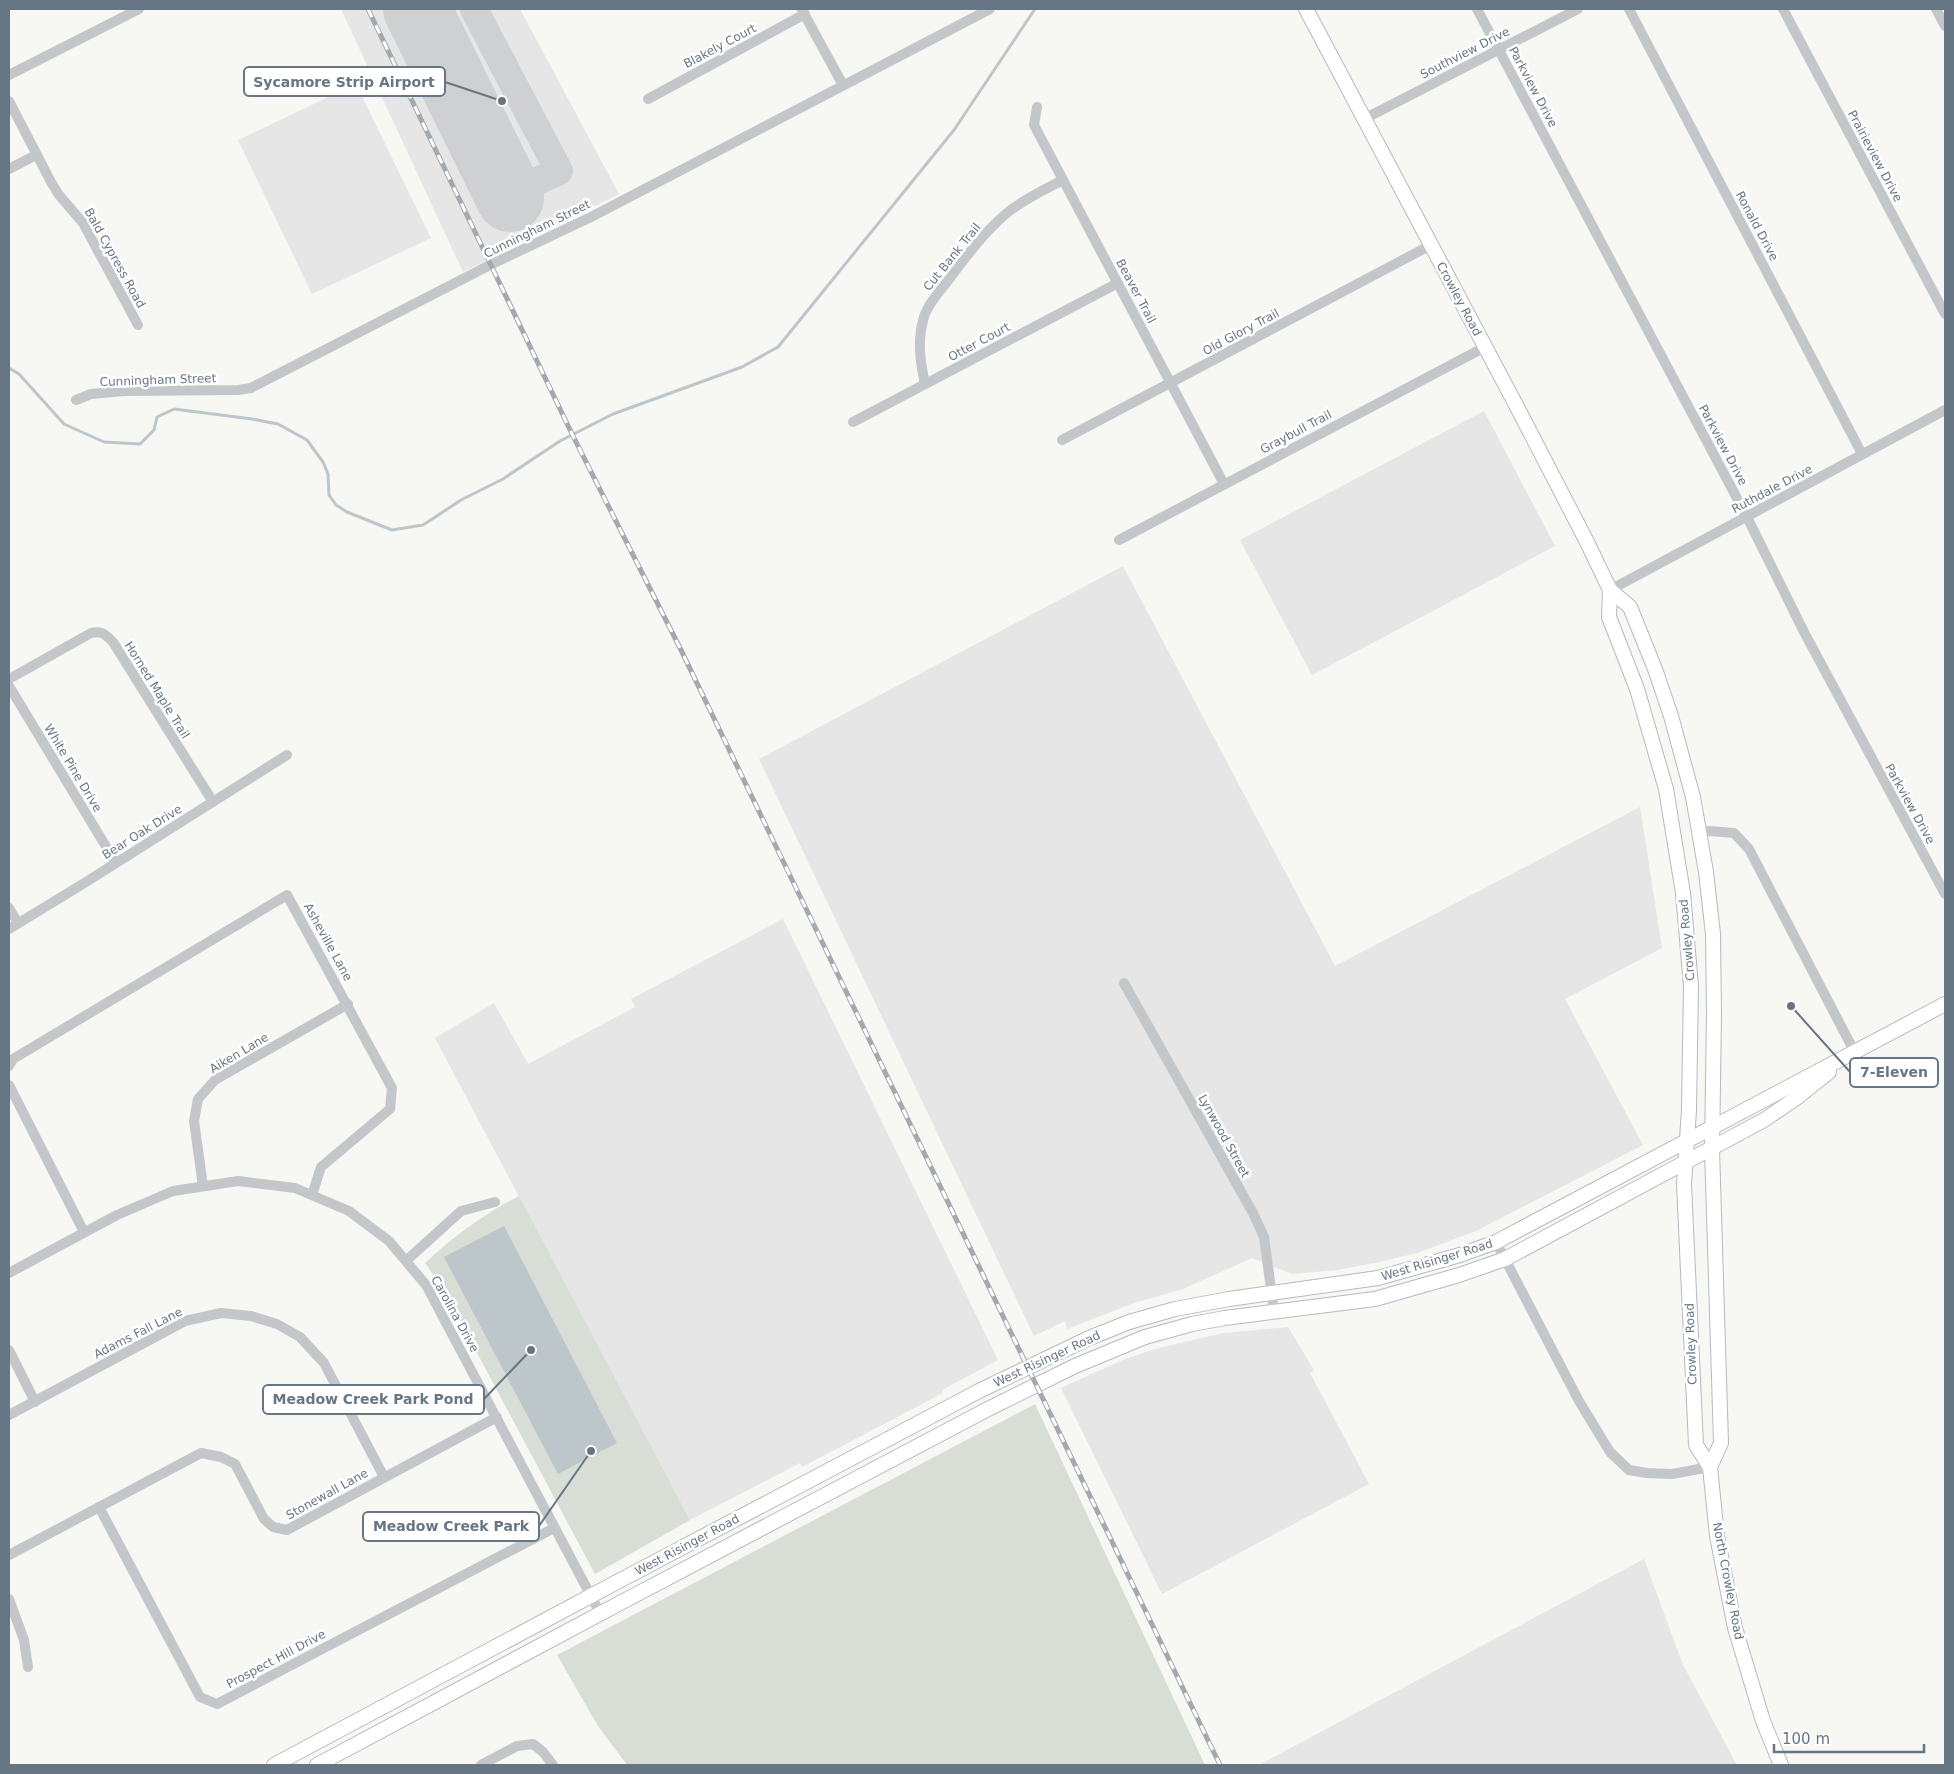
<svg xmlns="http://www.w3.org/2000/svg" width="1954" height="1774" viewBox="0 0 1954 1774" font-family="'DejaVu Sans',sans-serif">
  <rect width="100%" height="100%" fill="#f7f7f4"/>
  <!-- built -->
  <g fill="#e5e6e5">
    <polygon points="341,9 520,9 619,194 463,272"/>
    <polygon points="356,84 431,238 312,294 238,140"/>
    <polygon points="1484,411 1555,546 1312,675 1240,540"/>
    <polygon points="1123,566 1335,966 1640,807 1662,948 1565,999 1643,1145 1476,1231 1417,1253 1380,1262 1337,1270 1292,1274 1252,1258 1183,1289 1134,1303 1067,1329 1065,1321 1034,1336 759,759"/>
    <polygon points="783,919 998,1360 942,1390 943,1393 802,1467 800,1463 690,1520 435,1038 494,1003 528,1064 635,1007 631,999"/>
    <polygon points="1288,1327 1314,1370 1310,1373 1369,1484 1162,1594 1061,1388 1125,1359 1155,1349 1223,1333"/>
    <polygon points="1644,1559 1683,1665 1737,1765 1259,1765"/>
  </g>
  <!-- green -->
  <g fill="#d8ded5">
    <path d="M519,1196L690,1520L595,1574L443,1289L425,1263C454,1236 484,1214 519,1196Z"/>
    <polygon points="1035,1404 1205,1765 627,1765 598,1726 557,1655"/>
  </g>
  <!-- water -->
  <polygon fill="#bcc6cb" points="504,1226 617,1443 558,1474 444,1257"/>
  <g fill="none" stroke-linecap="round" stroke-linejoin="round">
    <!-- stream -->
    <polyline stroke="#bcc6cb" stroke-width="3" points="9,368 19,374 64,424 104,442 140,444 154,430 157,417 174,409 252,419 278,424 307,440 323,462 328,474 329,495 336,505 347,512 392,530 423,525 461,500 503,479 560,441 613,414 742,367 778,347 954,130 1035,9"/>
    <!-- taxiway -->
    <polyline stroke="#ced0d2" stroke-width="28" points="474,9 559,171 508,195"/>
    <!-- runway -->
    <polyline stroke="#ced0d2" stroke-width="68" points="417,9 510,198"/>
    <defs>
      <g id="secondary">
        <polyline points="1306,9 1516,405 1587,542 1610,590 1630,607 1655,669 1671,716 1693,797 1706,872 1713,934 1714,1014 1712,1149 1721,1443 1710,1467"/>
        <polyline points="1610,590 1609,617 1637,689 1666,789 1683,893 1691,986 1689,1110 1684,1184 1696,1445 1710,1467 1717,1536 1735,1628 1763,1721 1781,1765"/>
        <polyline points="274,1765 615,1583 979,1391 1087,1339 1129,1322 1175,1309 1229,1299 1378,1278 1460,1255 1496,1242 1945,1004"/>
        <polyline points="317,1765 622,1602 988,1409 1075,1366 1145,1337 1192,1324 1225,1318 1375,1299 1459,1275 1505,1259 1764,1120 1795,1099 1829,1072"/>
      </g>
    </defs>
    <!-- secondary casing -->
    <use href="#secondary" stroke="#b5babe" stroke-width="16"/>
    <!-- street -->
    <g stroke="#c3c7ca" stroke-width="10">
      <polyline points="1477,9 1747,517 1804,632 1945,894"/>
      <polyline points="1629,9 1862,454"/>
      <polyline points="1783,9 1945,314"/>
      <polyline points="1936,9 1945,26"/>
      <polyline points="802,10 843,85"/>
      <polyline points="9,75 139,9"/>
      <polyline points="648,99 805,14"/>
      <polyline points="9,101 51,182 59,195 83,223 138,325"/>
      <polyline points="1037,107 1034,125 1224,484"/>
      <polyline points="1364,119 1578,9"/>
      <polyline points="9,169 36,155"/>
      <path d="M925,384C920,361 917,340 924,317C928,304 939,292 947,282C965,258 984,232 1007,213C1024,199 1044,190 1063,180"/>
      <polyline points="76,400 91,394 124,391 238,390 251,388 490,265 593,216 990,9"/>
      <polyline points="853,422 1118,283"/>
      <polyline points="1062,440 1431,245"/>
      <polyline points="1119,540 1485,347"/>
      <polyline points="1610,590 1945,410"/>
      <path d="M9,679L91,633C102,630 106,635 113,642L213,802"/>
      <polyline points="9,686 116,863"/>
      <polyline points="1699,832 1709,831 1734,833 1749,849 1854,1051"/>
      <polyline points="9,908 18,923"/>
      <polyline points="9,929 86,882 287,755"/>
      <polyline points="1124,983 1253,1213 1264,1237 1274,1311"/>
      <polyline points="9,1066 13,1059 287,895 392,1088 390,1109 321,1167 312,1195"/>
      <polyline points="9,1085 84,1232"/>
      <polyline points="203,1186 194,1121 198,1099 215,1080 348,1004"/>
      <polyline points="1496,1242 1579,1401 1610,1452 1629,1470 1647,1473 1672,1474 1710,1467"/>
      <polyline points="407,1260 461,1211 495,1202"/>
      <polyline points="9,1273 117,1215 173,1191 238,1181 295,1188 349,1211 389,1241 426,1285 600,1613"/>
      <polyline points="9,1350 35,1402"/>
      <polyline points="9,1415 185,1321 221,1313 251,1316 277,1324 300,1337 324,1363 384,1477"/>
      <polyline points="99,1507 200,1697 217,1704 554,1528"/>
      <polyline points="9,1555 201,1453 221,1457 235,1464 264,1519 273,1527 287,1530 497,1417"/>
      <polyline points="9,1599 24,1640 28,1667"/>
      <polyline points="481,1765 517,1746 533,1744 543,1752 553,1765"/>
    </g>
    <!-- secondary -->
    <use href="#secondary" stroke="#fff" stroke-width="14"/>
    <defs>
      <polyline id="rail" points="368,9 573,436 680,648 1220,1765"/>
    </defs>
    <!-- rail casing -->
    <use href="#rail" stroke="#a4a9af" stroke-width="5"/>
    <!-- rail -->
    <use href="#rail" stroke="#fff" stroke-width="3" stroke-dasharray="9" stroke-linecap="butt"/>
  </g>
  <g text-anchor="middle" stroke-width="5" stroke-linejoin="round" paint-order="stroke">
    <!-- street labels -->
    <g font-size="12" fill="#677684" stroke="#fff">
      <text transform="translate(720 46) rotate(-28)" y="4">Blakely Court</text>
      <text transform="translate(1465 53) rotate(-27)" y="4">Southview Drive</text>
      <text transform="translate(1533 87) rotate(62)" y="4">Parkview Drive</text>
      <text transform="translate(1875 156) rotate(62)" y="4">Prairieview Drive</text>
      <text transform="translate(1757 226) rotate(62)" y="4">Ronald Drive</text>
      <text transform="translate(537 229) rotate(-26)" y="4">Cunningham Street</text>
      <text transform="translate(952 257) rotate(-51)" y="4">Cut Bank Trail</text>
      <text transform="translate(115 258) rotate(61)" y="4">Bald Cypress Road</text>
      <text transform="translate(1136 291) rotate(62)" y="4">Beaver Trail</text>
      <text transform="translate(1459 299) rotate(62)" y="4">Crowley Road</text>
      <text transform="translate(1241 332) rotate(-28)" y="4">Old Glory Trail</text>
      <text transform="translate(979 342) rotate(-28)" y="4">Otter Court</text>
      <text transform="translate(158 380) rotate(-2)" y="4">Cunningham Street</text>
      <text transform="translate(1296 432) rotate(-28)" y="4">Graybull Trail</text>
      <text transform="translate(1723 445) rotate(62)" y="4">Parkview Drive</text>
      <text transform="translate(1772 489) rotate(-28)" y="4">Ruthdale Drive</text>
      <text transform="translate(157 690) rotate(58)" y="4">Horned Maple Trail</text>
      <text transform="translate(73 768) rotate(59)" y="4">White Pine Drive</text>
      <text transform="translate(1910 804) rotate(61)" y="4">Parkview Drive</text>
      <text transform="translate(142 832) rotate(-32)" y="4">Bear Oak Drive</text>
      <text transform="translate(1687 940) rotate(-95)" y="4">Crowley Road</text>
      <text transform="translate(328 942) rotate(61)" y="4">Asheville Lane</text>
      <text transform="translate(239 1053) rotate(-31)" y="4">Aiken Lane</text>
      <text transform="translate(1224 1136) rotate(61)" y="4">Lynwood Street</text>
      <text transform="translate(1437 1260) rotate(-17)" y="4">West Risinger Road</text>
      <text transform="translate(455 1314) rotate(61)" y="4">Carolina Drive</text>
      <text transform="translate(138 1333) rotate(-27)" y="4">Adams Fall Lane</text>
      <text transform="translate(1691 1344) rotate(-92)" y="4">Crowley Road</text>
      <text transform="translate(1047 1359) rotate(-25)" y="4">West Risinger Road</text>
      <text transform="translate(327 1494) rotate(-29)" y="4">Stonewall Lane</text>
      <text transform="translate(687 1545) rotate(-28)" y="4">West Risinger Road</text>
      <text transform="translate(1728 1581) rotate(79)" y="4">North Crowley Road</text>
      <text transform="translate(276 1659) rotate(-28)" y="4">Prospect Hill Drive</text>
    </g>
  </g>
  <!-- callouts -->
  <path fill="none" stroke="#677684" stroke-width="2" d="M502 101L445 82M1791 1006L1850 1072M531 1350L484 1399M591 1451L539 1526"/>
  <g fill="#677684" stroke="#fff" stroke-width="2">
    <circle cx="502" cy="101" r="5"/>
    <circle cx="1791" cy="1006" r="5"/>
    <circle cx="531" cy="1350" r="5"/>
    <circle cx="591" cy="1451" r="5"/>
  </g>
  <g fill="#fff" stroke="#677684" stroke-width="2">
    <rect x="244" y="67" width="201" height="29" rx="5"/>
    <rect x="1850" y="1058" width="88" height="29" rx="5"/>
    <rect x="263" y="1385" width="221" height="29" rx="5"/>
    <rect x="363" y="1512" width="176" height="29" rx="5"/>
  </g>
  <g font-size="14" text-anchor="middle" font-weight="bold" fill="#677684">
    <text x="344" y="87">Sycamore Strip Airport</text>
    <text x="1894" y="1077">7-Eleven</text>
    <text x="373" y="1404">Meadow Creek Park Pond</text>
    <text x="451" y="1531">Meadow Creek Park</text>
  </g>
  <!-- border -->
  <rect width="1954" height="1774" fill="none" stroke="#677684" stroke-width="20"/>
  <!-- scale -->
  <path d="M1774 1744v8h150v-8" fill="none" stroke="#677684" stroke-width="2.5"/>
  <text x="1782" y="1744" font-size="15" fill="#677684" stroke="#ffffff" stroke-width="4" paint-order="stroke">100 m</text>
</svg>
